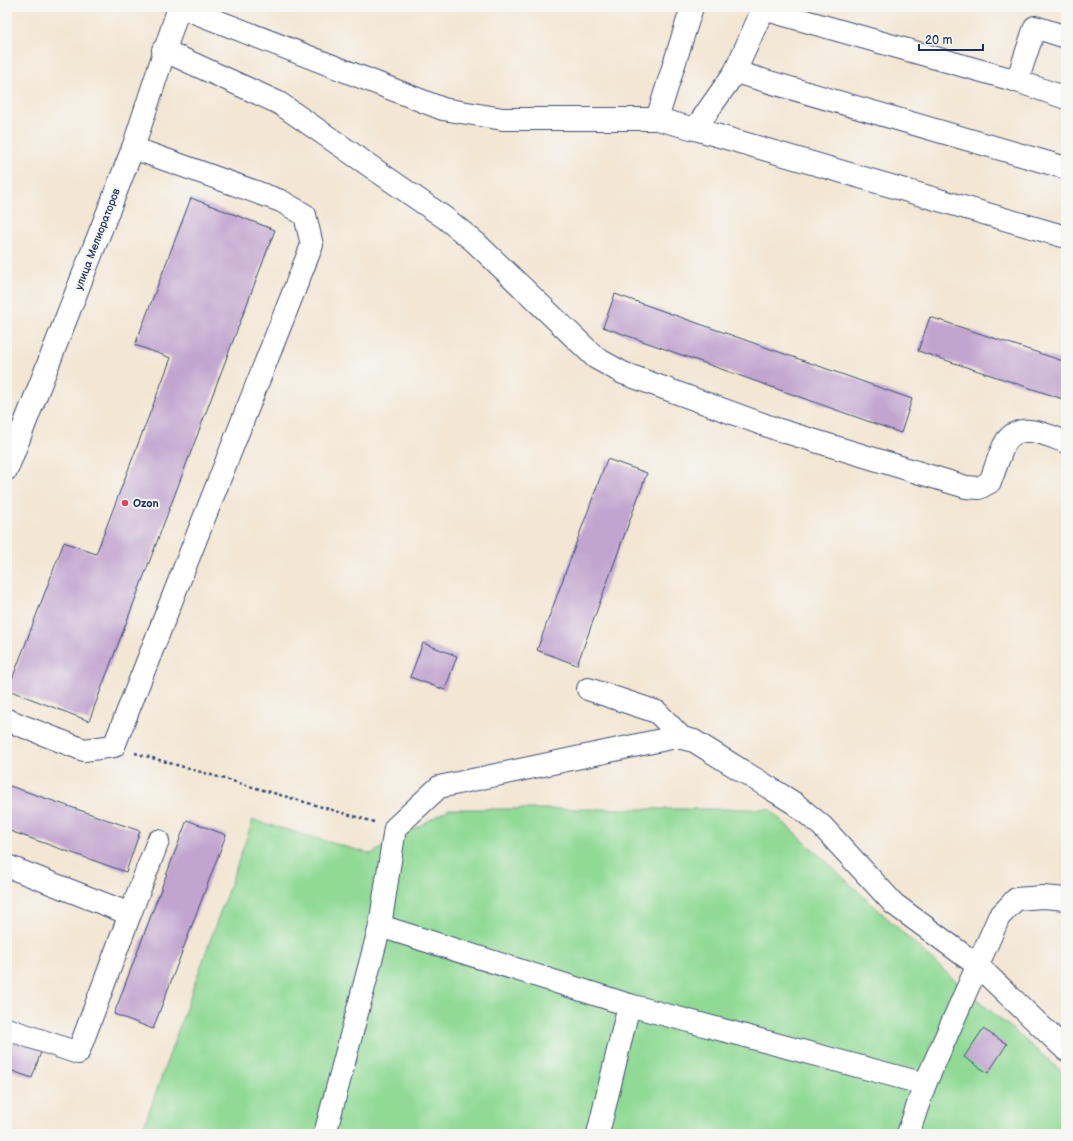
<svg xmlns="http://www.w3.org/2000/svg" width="1073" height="1141" viewBox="0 0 1073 1141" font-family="'Balsamiq Sans',sans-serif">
  <rect width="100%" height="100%" fill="#f6f6f2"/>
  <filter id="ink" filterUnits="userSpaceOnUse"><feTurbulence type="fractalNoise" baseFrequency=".025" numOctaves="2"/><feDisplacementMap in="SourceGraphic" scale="8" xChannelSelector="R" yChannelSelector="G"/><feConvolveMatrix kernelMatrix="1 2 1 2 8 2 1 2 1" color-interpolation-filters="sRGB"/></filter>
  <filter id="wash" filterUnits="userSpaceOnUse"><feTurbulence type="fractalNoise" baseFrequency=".012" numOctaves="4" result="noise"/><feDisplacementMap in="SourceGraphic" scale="16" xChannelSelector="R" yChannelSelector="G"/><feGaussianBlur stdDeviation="0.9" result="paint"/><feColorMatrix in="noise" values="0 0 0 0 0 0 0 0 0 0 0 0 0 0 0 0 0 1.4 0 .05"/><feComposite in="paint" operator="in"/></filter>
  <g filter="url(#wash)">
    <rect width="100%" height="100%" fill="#f3e6d3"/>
    <!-- green -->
    <polygon fill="#91da96" stroke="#56847a" points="449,809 769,809 951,977 1066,1075 1066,1134 144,1134 144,1126 253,820 371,854"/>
    <g id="blocks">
      <!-- building -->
      <g fill="#c1a4cf">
        <polygon points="191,198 275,230 89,721 8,690 64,542 96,554 171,358 135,345"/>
        <polygon points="615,294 912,399 901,433 603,327"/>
        <polygon points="930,317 1066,362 1066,400 918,351"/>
        <polygon points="607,459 647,473 577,665 537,650"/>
        <polygon points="423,643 457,656 445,690 410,677"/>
        <polygon points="7,785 140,831 126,872 7,830"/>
        <polygon points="187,820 226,835 153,1029 114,1014"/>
        <polygon points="983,1029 1007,1044 988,1073 964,1057"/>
        <polygon points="7,1030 44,1043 32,1078 7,1069"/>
      </g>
    </g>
  </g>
  <g filter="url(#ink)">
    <use href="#blocks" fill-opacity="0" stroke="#3b4a70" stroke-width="1"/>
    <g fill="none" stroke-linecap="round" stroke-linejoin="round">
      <defs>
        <g id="minor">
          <polyline points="181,7 443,109 503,119 657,119 695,129 1066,237"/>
          <path d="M163,50L279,103L445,218L475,242L596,358L623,373L776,429L966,487L979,488L990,482C994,473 1002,445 1008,439C1022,422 1049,436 1066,442"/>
          <polyline points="735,72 1066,168"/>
          <polyline points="1017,81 1035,27 1066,37"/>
          <polyline points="657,119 692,7"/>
          <polyline points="695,129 735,72 763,9 1017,81 1066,98"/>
          <polyline points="7,469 133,148 179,7"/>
          <polyline points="588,689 657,712 682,738"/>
          <polyline points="7,720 84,750 114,746 312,245 305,215 281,201 133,148"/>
          <polyline points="7,866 130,914 78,1053 7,1029"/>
          <polyline points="130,914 158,841"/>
          <polyline points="380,926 629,1005 925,1084"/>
          <polyline points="325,1134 380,926 395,828 439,787 671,738 682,738 694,741 794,803 822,826 894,904 977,965 1066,1050"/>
          <polyline points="598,1134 629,1005"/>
          <polyline points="908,1134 925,1084 999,917 1016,899 1043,897 1066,899"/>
        </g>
      </defs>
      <!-- minor casing -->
      <use href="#minor" stroke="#3b4a70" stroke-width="24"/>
      <!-- path -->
      <polyline stroke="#3b4a70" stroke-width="2.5" stroke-dasharray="3 3" stroke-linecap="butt" points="135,753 374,822"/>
      <!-- minor -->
      <use href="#minor" stroke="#fff" stroke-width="22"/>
    </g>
  </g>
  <!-- markers -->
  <circle fill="#d1495b" stroke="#f6f6f2" stroke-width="1.5" cx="125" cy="503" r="4"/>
  <g text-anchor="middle" stroke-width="4" stroke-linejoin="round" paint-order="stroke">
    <!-- street labels -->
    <g font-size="11" fill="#1b2f5e" stroke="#f6f6f2">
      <text transform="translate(97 239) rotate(-69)" y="4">улица Мелиораторов</text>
    </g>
    <!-- poi labels -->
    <g font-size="11" font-weight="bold" fill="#1b2f5e" stroke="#f6f6f2" text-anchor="start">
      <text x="133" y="507">Ozon</text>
    </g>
  </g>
  <!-- margin -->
  <rect width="1073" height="1141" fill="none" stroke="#f6f6f2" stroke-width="24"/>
  <!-- scale -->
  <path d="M919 44v6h64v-6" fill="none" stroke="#1b2f5e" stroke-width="2"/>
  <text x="925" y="44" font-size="12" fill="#1b2f5e" stroke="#f6f6f2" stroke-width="3" paint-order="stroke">20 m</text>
</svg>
